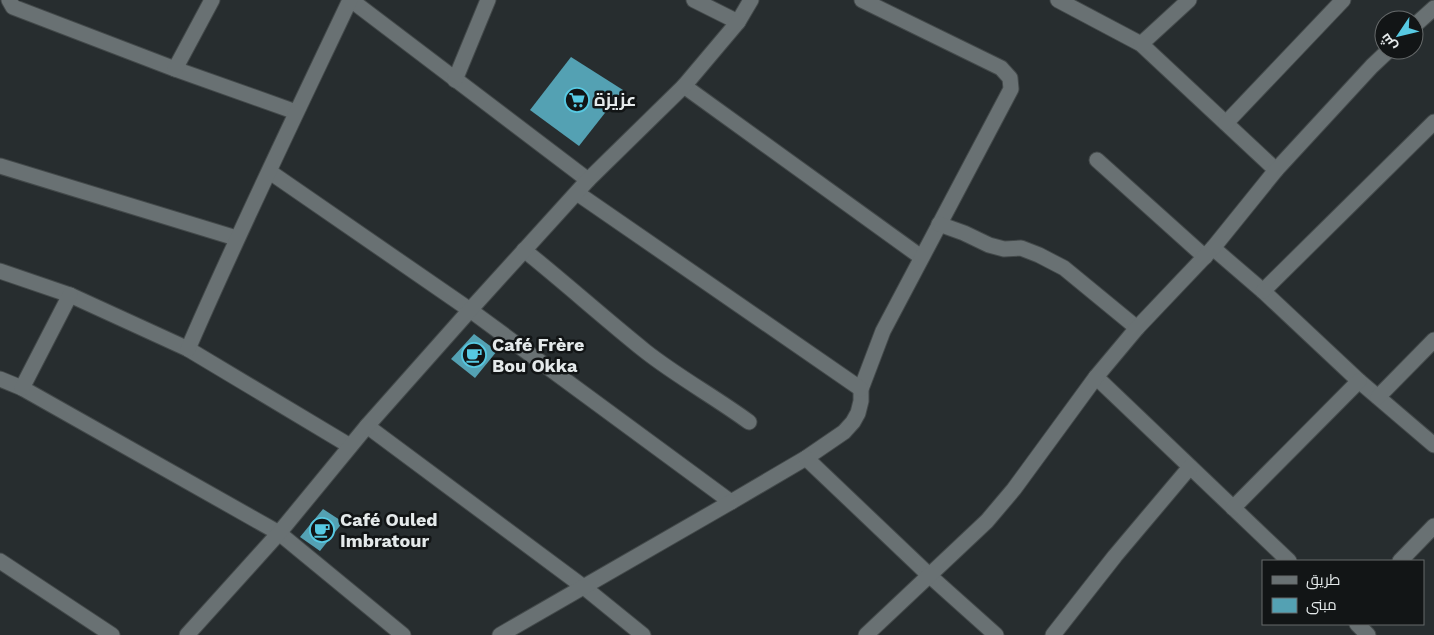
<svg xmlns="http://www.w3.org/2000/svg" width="1434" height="635" viewBox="0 0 1434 635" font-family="'Work Sans',Cairo,sans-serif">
  <rect width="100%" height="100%" fill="#272d2f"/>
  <!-- building -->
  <g fill="#54a1b3">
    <polygon points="571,57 623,90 579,146 530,110"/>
    <polygon points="474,334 497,351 475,378 451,359"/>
    <polygon points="323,509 343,522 320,551 300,537"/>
  </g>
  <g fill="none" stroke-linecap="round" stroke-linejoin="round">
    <defs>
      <g id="minor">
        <polyline points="9,0 13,7 175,69 296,112"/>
        <polyline points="351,0 588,180"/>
        <polyline points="694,0 738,22"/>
        <polyline points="1058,0 1141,44 1276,170"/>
        <polyline points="1414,26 1434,8"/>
        <polyline points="1141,44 1189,0"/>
        <polyline points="175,69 212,0"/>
        <polyline points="455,80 488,0"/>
        <polyline points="684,86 921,257"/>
        <polyline points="1226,123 1343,0"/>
        <polyline points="1097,160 1205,257"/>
        <polyline points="0,166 236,238"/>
        <polyline points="270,172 470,310 731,502 806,458 844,432 853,422 858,413 861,401 861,389 883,331 1011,89 1010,78 1001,68 862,0"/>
        <polyline points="577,193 861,389"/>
        <polyline points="939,224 964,233 989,245 1004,249 1021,248 1039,255 1064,268 1137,328"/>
        <polyline points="1213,248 1263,291 1359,381 1434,445"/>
        <path d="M524,250C565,283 604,318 645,351C678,377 715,397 749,422"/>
        <polyline points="0,271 70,295 188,349 350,446"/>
        <polyline points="1263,291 1434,122"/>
        <path d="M188,349C239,231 295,116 350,0"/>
        <polyline points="1096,377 1289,561"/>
        <polyline points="0,379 22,388 279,533 403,635"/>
        <polyline points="22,388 70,295"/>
        <polyline points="1378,397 1434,340"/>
        <polyline points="367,426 585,588 643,635"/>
        <polyline points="806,458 930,576 996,635"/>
        <polyline points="1233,508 1359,381"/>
        <polyline points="0,561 112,635"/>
        <polyline points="1400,561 1434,526"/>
        <polyline points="1357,624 1368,635"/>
        <polyline points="187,635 279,533 367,426 470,310 588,180 684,86 738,22 751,0"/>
        <polyline points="500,635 731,502"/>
        <polyline points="866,635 987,521 1014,489 1096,377 1137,328 1213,248 1276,170 1372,66 1389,50"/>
        <polyline points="1053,635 1115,556 1190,467"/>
      </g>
    </defs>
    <!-- minor casing -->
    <use href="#minor" stroke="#43494a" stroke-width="17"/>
    <!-- minor -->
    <use href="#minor" stroke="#697173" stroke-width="15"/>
  </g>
  <!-- icons -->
  <defs>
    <symbol id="supermarket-ring" viewBox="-11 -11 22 22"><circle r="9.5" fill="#121516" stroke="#57c9e2" stroke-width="1.5"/><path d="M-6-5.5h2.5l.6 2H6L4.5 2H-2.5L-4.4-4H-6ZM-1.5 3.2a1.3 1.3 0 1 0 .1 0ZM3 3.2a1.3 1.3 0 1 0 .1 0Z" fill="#57c9e2"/></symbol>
    <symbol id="cafe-ring" viewBox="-11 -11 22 22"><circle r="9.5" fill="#121516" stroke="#57c9e2" stroke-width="1.5"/><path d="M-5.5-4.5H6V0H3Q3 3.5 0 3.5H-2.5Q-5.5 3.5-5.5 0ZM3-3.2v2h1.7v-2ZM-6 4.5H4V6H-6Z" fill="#57c9e2"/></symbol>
  </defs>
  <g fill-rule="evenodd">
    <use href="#supermarket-ring" x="563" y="86" width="28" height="28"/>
    <use href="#cafe-ring" x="460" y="341" width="28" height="28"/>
    <use href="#cafe-ring" x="308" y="516" width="28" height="28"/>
  </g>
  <g text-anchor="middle" stroke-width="5" stroke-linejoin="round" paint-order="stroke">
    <!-- poi labels -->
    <g font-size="18" font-weight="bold" fill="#e4e9ea" stroke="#121516" text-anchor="start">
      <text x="594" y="106">عزيزة</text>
      <text x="492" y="351">Café Frère<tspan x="492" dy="21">Bou Okka</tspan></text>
      <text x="340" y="526">Café Ouled<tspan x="340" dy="21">Imbratour</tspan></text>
    </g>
  </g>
  <!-- legend -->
  <rect x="1262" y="560" width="162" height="65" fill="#121516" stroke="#666a6b"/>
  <rect x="1272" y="576" width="25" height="8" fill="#697173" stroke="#666a6b"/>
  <text x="1306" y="585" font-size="15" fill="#e4e9ea">طريق</text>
  <rect x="1272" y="598" width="25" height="15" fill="#54a1b3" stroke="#666a6b"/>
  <text x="1306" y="610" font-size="15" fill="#e4e9ea">مبنى</text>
  <!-- north arrow -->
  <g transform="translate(1399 35) rotate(235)"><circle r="24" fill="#121516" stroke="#666a6b"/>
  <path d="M0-4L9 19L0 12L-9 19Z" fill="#57c9e2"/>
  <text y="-8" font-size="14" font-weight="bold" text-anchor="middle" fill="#e4e9ea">ش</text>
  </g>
</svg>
